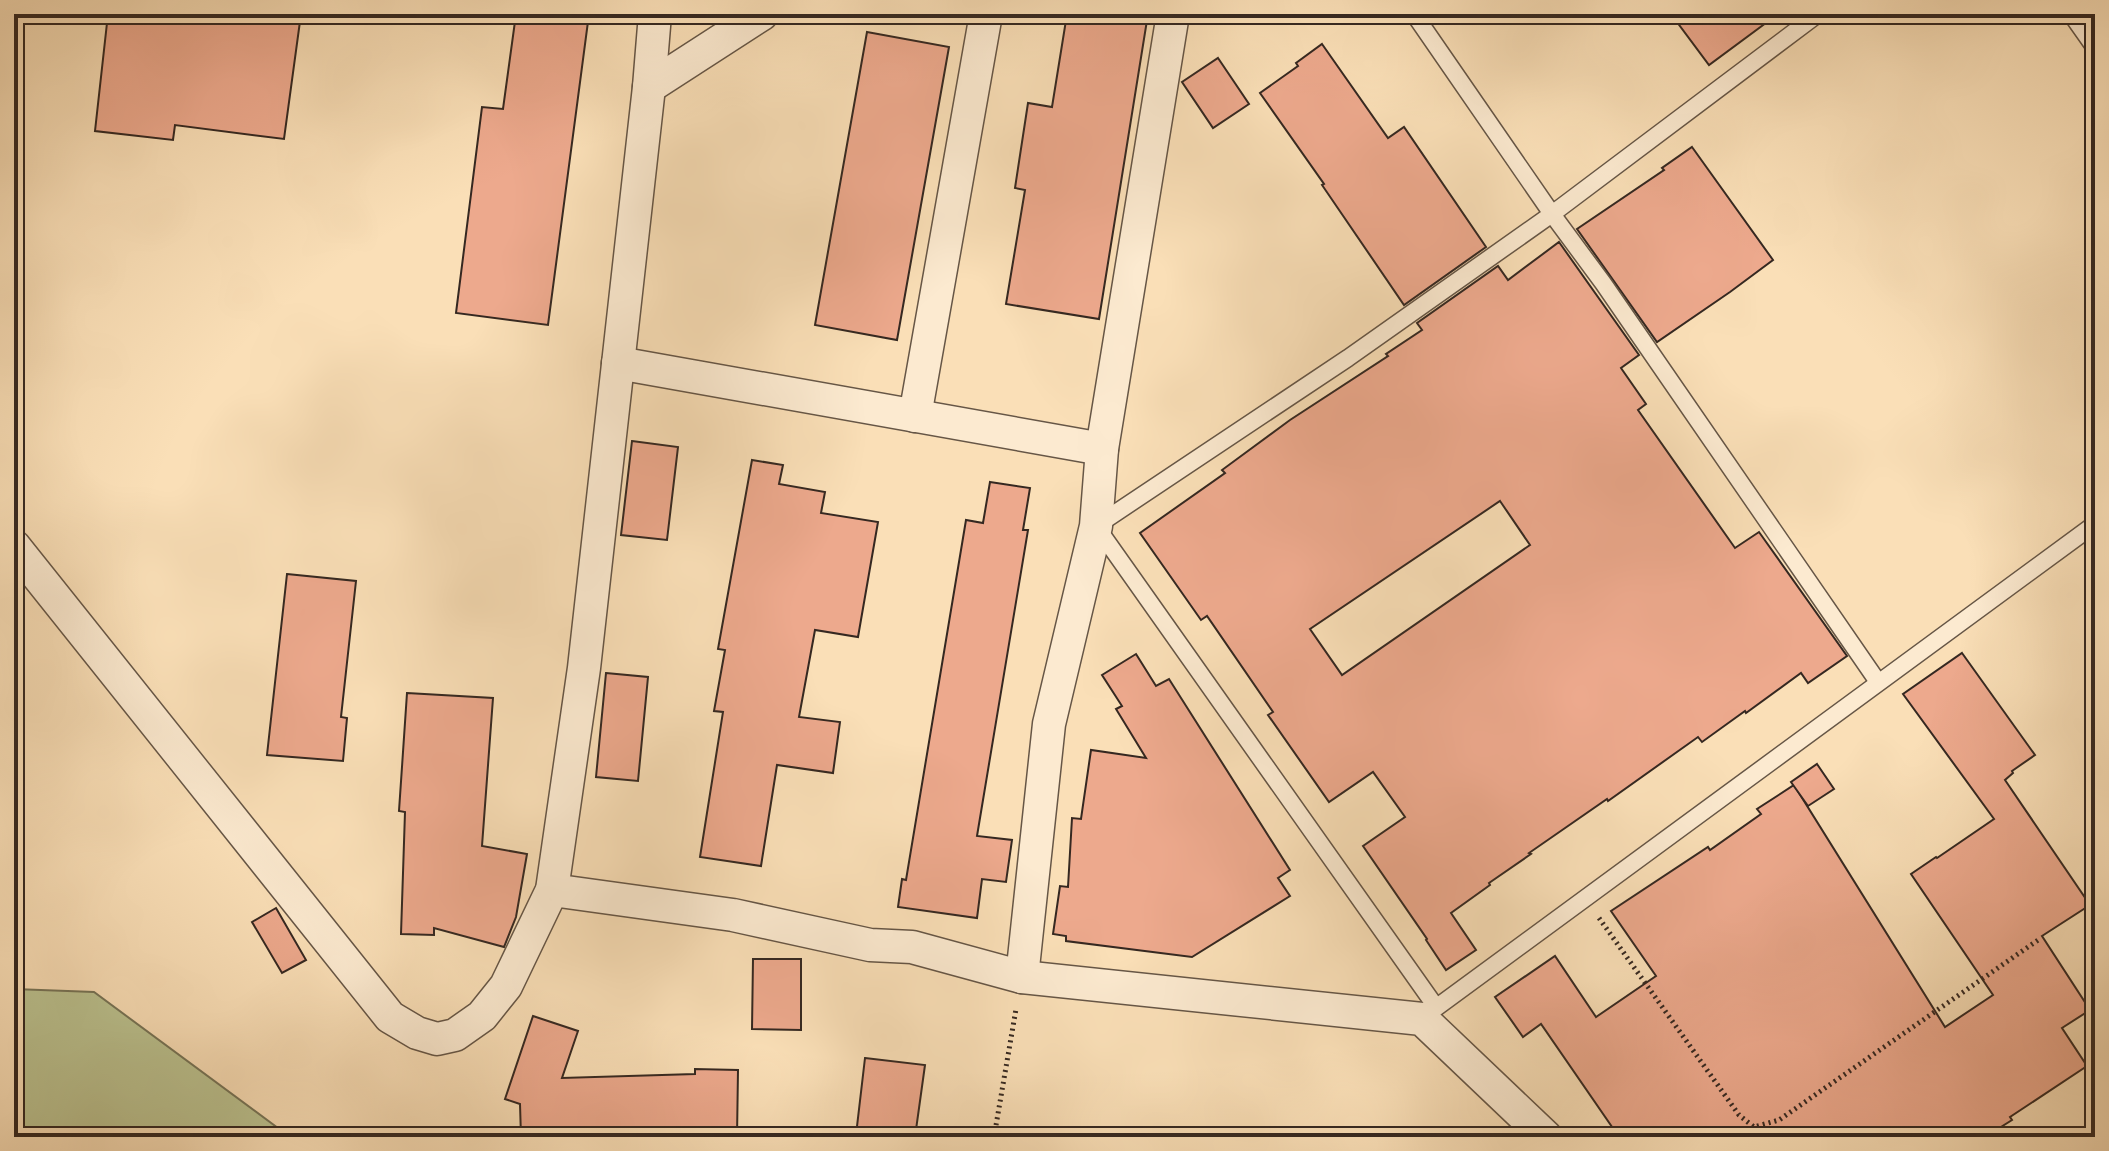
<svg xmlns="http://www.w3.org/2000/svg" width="2109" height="1151" viewBox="0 0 2109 1151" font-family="'Gentium Book Plus',serif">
  <rect width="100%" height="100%" fill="#fadfb7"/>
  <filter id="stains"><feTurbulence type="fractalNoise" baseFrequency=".0025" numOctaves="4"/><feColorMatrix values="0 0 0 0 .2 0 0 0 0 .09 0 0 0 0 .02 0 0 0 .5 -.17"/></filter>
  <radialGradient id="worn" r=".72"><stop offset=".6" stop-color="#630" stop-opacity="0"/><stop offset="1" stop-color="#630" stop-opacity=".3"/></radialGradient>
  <!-- green -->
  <polygon fill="#bbc290" stroke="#787558" stroke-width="2" points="14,989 94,992 290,1137 14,1137"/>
  <!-- building -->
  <g fill="#eda98d" stroke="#352821" stroke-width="2" fill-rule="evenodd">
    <polygon points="108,14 301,14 284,139 175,125 173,140 95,131"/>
    <polygon points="516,14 589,14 548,325 456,313 482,107 503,109"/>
    <polygon points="1067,14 1148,14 1099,319 1006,304 1025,190 1015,188 1028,103 1052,107"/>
    <polygon points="1671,14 1778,14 1709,65"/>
    <polygon points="867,32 949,47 897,340 815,325"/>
    <polygon points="1322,44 1388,138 1404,127 1486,247 1404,305 1322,185 1324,184 1260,93 1298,66 1296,63"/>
    <polygon points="1218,58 1249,104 1213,128 1182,82"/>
    <polygon points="1692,147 1773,260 1730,292 1657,342 1577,229 1664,170 1662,168"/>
    <path d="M1559,242L1639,355L1621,368L1646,404L1638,410L1735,548L1759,532L1847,656L1808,683L1801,673L1746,713L1745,711L1702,742L1698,737L1608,801L1607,799L1529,853L1531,854L1489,883L1490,885L1451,913L1476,950L1446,970L1426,940L1427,939L1363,846L1405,817L1373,772L1329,802L1268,715L1273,712L1207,616L1201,620L1140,533L1225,473L1222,470L1290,420L1388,356L1386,354L1422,330L1417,323L1498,266L1508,280ZM1500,501L1530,545L1342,675L1310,629Z"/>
    <polygon points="632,441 678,447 667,540 621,535"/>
    <polygon points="752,460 783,465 779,484 825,492 821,513 878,522 858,637 815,630 799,717 840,722 833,773 777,765 761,866 700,857 723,712 714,711 725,650 718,649"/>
    <polygon points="990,482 1030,488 1023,530 1028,530 977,836 1012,840 1006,882 982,879 977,918 898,907 902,879 906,880 966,520 983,523"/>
    <polygon points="287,574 356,581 341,717 347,718 343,761 267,755"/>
    <polygon points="1962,653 2035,755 2012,771 2013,773 2005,780 2090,905 2042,936 2090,1010 2062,1028 2087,1066 2010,1117 2012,1120 1985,1137 1619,1137 1541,1024 1523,1037 1495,997 1555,956 1596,1017 1656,976 1611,911 1708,847 1710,850 1761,814 1757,809 1794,785 1945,1027 1993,995 1911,874 1936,857 1937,858 1994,819 1903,694"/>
    <polygon points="1136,654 1156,686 1169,679 1290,870 1278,878 1290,896 1192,957 1066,941 1066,936 1053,934 1060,886 1068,887 1072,818 1081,819 1091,750 1146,758 1116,709 1122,706 1102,675"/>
    <polygon points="606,673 648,677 638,781 596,777"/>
    <polygon points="407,693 493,698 482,846 527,854 516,917 504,947 434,928 434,935 401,934 405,812 399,811"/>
    <polygon points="1817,764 1834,789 1808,806 1791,782"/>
    <polygon points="276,908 306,960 282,973 252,922"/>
    <polygon points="753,959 801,959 801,1030 752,1029"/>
    <polygon points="533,1016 578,1031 562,1078 695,1074 695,1069 738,1070 737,1137 521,1137 520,1104 505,1099"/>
    <polygon points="865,1058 925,1065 915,1137 872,1137 856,1135"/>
  </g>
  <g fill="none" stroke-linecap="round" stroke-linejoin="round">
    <defs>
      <g id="lane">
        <polyline points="1414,14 1552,214 1603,283 1878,682"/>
        <polyline points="2071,14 2095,48"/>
        <polyline points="1436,1007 1096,526 1348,358 1552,214 1818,14"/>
        <polyline points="1429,1013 2095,524"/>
      </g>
      <g id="street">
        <polyline points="649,87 762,14"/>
        <polyline points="618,363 1102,449"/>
        <polyline points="915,416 986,14"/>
        <polyline points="14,546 390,1017 417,1033 437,1039 455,1035 482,1016 506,986 552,890 584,668 649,87 655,14"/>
        <polyline points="552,890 733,915 870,945 912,947 1022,977 1422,1019 1546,1137"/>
        <polyline points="1022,977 1049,724 1096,526 1102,449 1173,14"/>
      </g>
    </defs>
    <!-- lane casing -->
    <use href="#lane" stroke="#665646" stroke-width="19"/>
    <!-- street casing -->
    <use href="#street" stroke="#665646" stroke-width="35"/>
    <!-- path -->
    <g stroke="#352821" stroke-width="5" stroke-dasharray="2 4" stroke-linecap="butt">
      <polyline points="1599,918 1739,1115 1754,1127 1779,1120 2041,938"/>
      <polyline points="994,1137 1016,1009"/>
    </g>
    <!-- lane -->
    <use href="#lane" stroke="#fcead0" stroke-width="16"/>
    <!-- street -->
    <use href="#street" stroke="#fcead0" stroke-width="32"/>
  </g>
  <!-- margin -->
  <rect width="2109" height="1151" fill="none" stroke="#fadfb7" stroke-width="48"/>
  <rect x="16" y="16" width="2077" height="1119" fill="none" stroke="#352821" stroke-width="4"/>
  <rect x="24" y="24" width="2061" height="1103" fill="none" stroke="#352821" stroke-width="2"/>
  <rect width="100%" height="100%" filter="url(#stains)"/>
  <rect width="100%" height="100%" fill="url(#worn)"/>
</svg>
